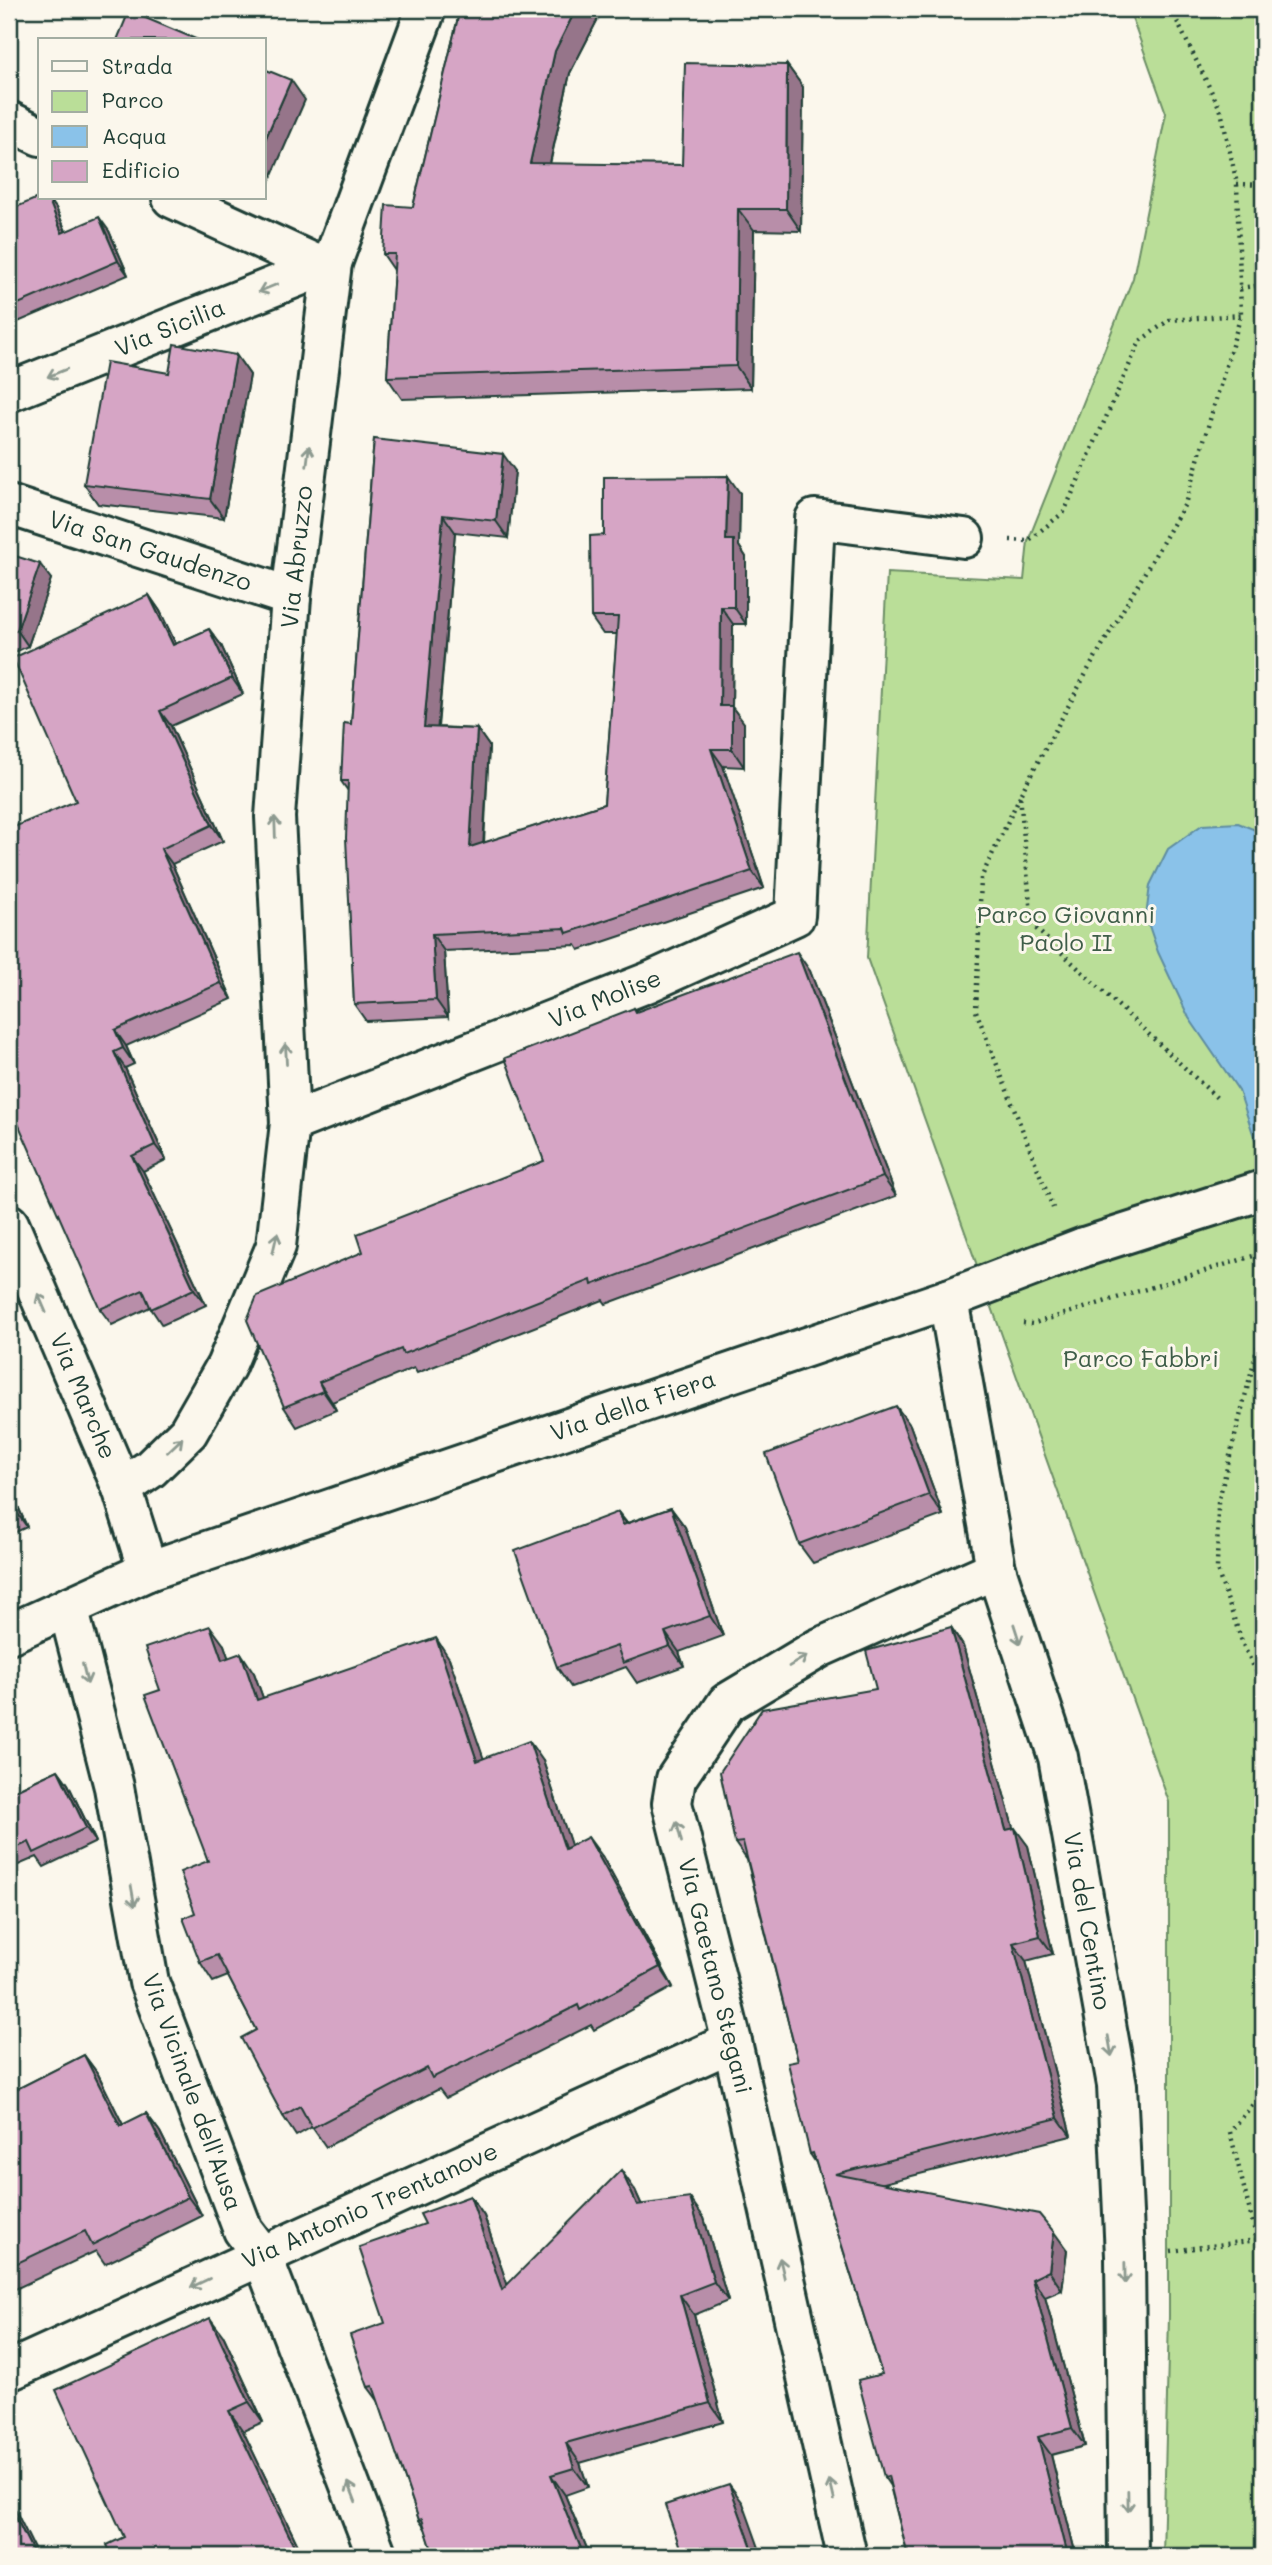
<svg xmlns="http://www.w3.org/2000/svg" width="1272" height="2565" viewBox="0 0 1272 2565" font-family="Mali,sans-serif">
  <rect width="100%" height="100%" fill="#fbf7ec"/>
  <filter id="ink" filterUnits="userSpaceOnUse"><feTurbulence type="fractalNoise" baseFrequency=".0143" numOctaves="2"/><feDisplacementMap in="SourceGraphic" scale="14" xChannelSelector="R" yChannelSelector="G"/><feConvolveMatrix kernelMatrix="1 2 1 2 8 2 1 2 1" color-interpolation-filters="sRGB"/></filter>
  <g filter="url(#ink)">
    <!-- green -->
    <polygon fill="#bade98" stroke="#6c8e66" stroke-width="2" points="1129,9 1263,9 1263,2556 1163,2556 1169,2316 1169,1802 867,958 887,573 1024,580 1028,541 1133,278 1166,113"/>
    <!-- water -->
    <polygon fill="#8ac2e9" stroke="#5f8da1" stroke-width="2" points="1238,823 1263,833 1263,1164 1239,1091 1189,1018 1158,952 1146,917 1150,885 1168,849 1202,825"/>
    <g fill="none" stroke-linecap="round" stroke-linejoin="round">
      <defs>
        <g id="street">
          <polyline points="9,121 40,136"/>
          <polyline points="172,198 322,267"/>
          <polyline points="9,392 332,263"/>
          <polyline points="9,505 291,597"/>
          <polyline points="290,1123 649,982 795,916 815,519 964,538"/>
          <polyline points="9,1224 122,1488 148,1571"/>
          <polyline points="948,1299 996,1569 1058,1757 1117,2085 1125,2256 1128,2556"/>
          <polyline points="122,1488 150,1469 188,1432 226,1366 276,1246 290,1123 275,817 291,597 332,263 426,9"/>
          <polyline points="68,1607 114,1787 149,1982 243,2230 262,2255 377,2556"/>
          <polyline points="9,2371 732,2042"/>
          <polyline points="847,2556 732,2042 672,1803 676,1779 727,1703 819,1648 996,1569"/>
        </g>
        <polyline id="secondary" points="9,1634 148,1571 948,1299 1084,1247"/>
      </defs>
      <!-- street casing -->
      <use href="#street" stroke="#1f3d34" stroke-width="44"/>
      <!-- secondary casing -->
      <use href="#secondary" stroke="#1f3d34" stroke-width="44"/>
      <!-- path -->
      <g stroke="#1f3d34" stroke-width="4.5" stroke-dasharray="2 5" stroke-linecap="butt">
        <polyline points="1171,9 1221,111 1237,184 1241,315 1185,504 1089,668 1020,795 1032,925 1218,1099"/>
        <polyline points="1237,184 1263,185"/>
        <polyline points="1240,288 1263,285"/>
        <polyline points="1010,540 1028,541 1064,512 1140,341 1169,320 1241,315"/>
        <polyline points="1020,796 981,878 976,1011 1053,1208"/>
        <polyline points="1023,1323 1032,1324 1263,1253"/>
        <polyline points="1263,1326 1218,1503 1217,1570 1244,1647 1263,1685"/>
        <polyline points="1171,2251 1257,2240 1230,2132 1263,2092"/>
      </g>
      <!-- street -->
      <use href="#street" stroke="#fbf7ec" stroke-width="38"/>
      <!-- secondary -->
      <use href="#secondary" stroke="#fbf7ec" stroke-width="38"/>
      <defs>
        <polyline id="secondary-bridge" points="1084,1247 1263,1190"/>
      </defs>
      <!-- secondary-bridge casing -->
      <use href="#secondary-bridge" stroke="#1f3d34" stroke-width="44" stroke-linecap="butt"/>
      <!-- secondary-bridge -->
      <use href="#secondary-bridge" stroke="#fbf7ec" stroke-width="38"/>
    </g>
    <!-- wall -->
    <g fill="#b88ea9" stroke="#1f3d34" stroke-width="2">
      <polygon points="457,9 603,9 570,73 550,164 682,165 787,65 803,87 801,231 754,230 751,388 402,399 387,377 394,270 383,254 413,207 460,9"/>
      <polygon points="9,197 16,208 40,198 48,198 56,208 66,231 109,231 128,275 18,322 12,313 9,311"/>
      <polygon points="236,355 250,375 224,518 98,504 84,484 169,373"/>
      <polygon points="374,439 515,471 508,538 455,532 438,727 477,729 489,746 484,843 604,804 617,634 603,634 591,617 604,535 740,493 739,546 746,557 746,624 733,624 732,707 744,723 744,767 723,766 764,888 579,950 576,945 444,951 448,1017 366,1021 354,1004 348,791 341,781 351,724"/>
      <polygon points="9,554 51,579 28,646 9,655"/>
      <polygon points="149,595 160,611 176,644 209,629 221,645 243,694 171,726 223,841 172,864 232,999 126,1046 134,1064 125,1068 166,1160 143,1171 206,1305 162,1325 150,1307 112,1325 100,1309 76,801"/>
      <polygon points="810,971 896,1196 606,1304 603,1300 417,1373 414,1368 332,1402 336,1410 297,1427 284,1407 363,1252 544,1161 634,1008 637,1012"/>
      <polygon points="910,1425 943,1515 813,1563 799,1544"/>
      <polygon points="9,1486 27,1527 9,1535"/>
      <polygon points="671,1508 685,1527 723,1636 679,1652 684,1666 637,1683 626,1667 571,1687 557,1667 618,1512 627,1523"/>
      <polygon points="951,1627 963,1646 1013,1828 1028,1846 1053,1954 1026,1961 1071,2136 884,2183 1067,2250 1062,2290 1045,2297 1085,2446 1051,2455 1076,2556 908,2556 890,2486 884,2477 882,2374 816,2163 810,2154 798,2061 747,1860 735,1843 876,1689"/>
      <polygon points="224,1645 228,1657 254,1673 263,1698 449,1658 483,1758 543,1761 571,1846 602,1856 673,1987 594,2030 591,2025 446,2098 439,2089 326,2147 312,2127 296,2136 283,2116 256,2030 228,1976 213,1982 200,1962 195,1913 208,1861 160,1690"/>
      <polygon points="58,1770 68,1784 96,1842 44,1867 37,1857 9,1869 9,1793"/>
      <polygon points="84,2055 98,2074 123,2125 146,2113 160,2132 202,2216 105,2264 96,2251 9,2292 9,2093"/>
      <polygon points="635,2190 641,2204 704,2218 728,2301 694,2315 723,2422 580,2463 588,2487 565,2495 590,2556 434,2556 426,2530 419,2520 379,2402 368,2387 385,2323 425,2224 470,2196 484,2216 507,2285"/>
      <polygon points="224,2337 263,2422 243,2431 303,2556 112,2556 124,2537"/>
    </g>
    <!-- shaded-wall -->
    <g fill="#96748a" stroke="#1f3d34" stroke-width="2">
      <polygon points="576,9 603,9 570,73 545,185 530,163 555,51"/>
      <polygon points="787,65 803,87 801,231 786,209"/>
      <polygon points="291,80 305,100 267,187 264,183 264,142"/>
      <polygon points="9,197 17,209 12,209"/>
      <polygon points="48,198 56,208 72,247 62,233"/>
      <polygon points="738,209 754,230 751,388 736,366"/>
      <polygon points="99,217 109,231 128,275 118,261"/>
      <polygon points="236,355 250,375 224,518 210,499"/>
      <polygon points="503,454 515,471 508,538 496,521"/>
      <polygon points="728,476 740,493 739,546 746,557 746,624 734,607 726,540"/>
      <polygon points="443,515 455,532 436,744 424,727"/>
      <polygon points="40,564 51,579 28,646 17,630"/>
      <polygon points="149,595 160,611 184,661 173,645"/>
      <polygon points="721,607 733,624 732,707 744,723 744,767 732,749 720,706"/>
      <polygon points="209,629 221,645 243,694 232,678"/>
      <polygon points="160,711 171,726 223,841 212,825"/>
      <polygon points="477,729 489,746 482,864 470,847"/>
      <polygon points="711,749 723,766 764,888 752,871"/>
      <polygon points="161,849 172,864 232,999 221,983"/>
      <polygon points="432,934 444,951 448,1017 436,1000"/>
      <polygon points="797,952 810,971 896,1196 883,1177"/>
      <polygon points="115,1030 126,1046 134,1064 123,1048"/>
      <polygon points="114,1052 125,1068 166,1160 155,1145"/>
      <polygon points="132,1156 143,1171 206,1305 194,1289"/>
      <polygon points="319,1382 332,1402 336,1410 323,1391"/>
      <polygon points="896,1406 910,1425 943,1515 929,1495"/>
      <polygon points="9,1486 27,1527 15,1510 9,1496"/>
      <polygon points="671,1508 685,1527 723,1636 710,1616"/>
      <polygon points="618,1512 632,1531 623,1525"/>
      <polygon points="210,1626 224,1645 236,1680 222,1660"/>
      <polygon points="951,1627 963,1646 1019,1849 1006,1830"/>
      <polygon points="665,1632 679,1652 684,1666 670,1646"/>
      <polygon points="436,1638 449,1658 491,1780 477,1761"/>
      <polygon points="241,1653 254,1673 271,1720 257,1700"/>
      <polygon points="529,1741 543,1761 579,1869 565,1849"/>
      <polygon points="58,1770 68,1784 96,1842 86,1828"/>
      <polygon points="1015,1828 1028,1846 1053,1954 1040,1936"/>
      <polygon points="588,1837 602,1856 673,1987 660,1967"/>
      <polygon points="1013,1943 1026,1961 1071,2136 1058,2118"/>
      <polygon points="84,2055 98,2074 133,2145 120,2126"/>
      <polygon points="146,2113 160,2132 202,2216 188,2197"/>
      <polygon points="621,2170 635,2190 651,2225 637,2205"/>
      <polygon points="470,2196 484,2216 516,2310 502,2290"/>
      <polygon points="690,2198 704,2218 728,2301 714,2282"/>
      <polygon points="1054,2232 1067,2250 1062,2290 1049,2271"/>
      <polygon points="1032,2279 1045,2297 1085,2446 1072,2428"/>
      <polygon points="680,2295 694,2315 723,2422 710,2403"/>
      <polygon points="210,2318 224,2337 263,2422 249,2402"/>
      <polygon points="229,2411 243,2431 303,2556 299,2556"/>
      <polygon points="1038,2437 1051,2455 1076,2556 1068,2556"/>
      <polygon points="566,2443 580,2463 588,2487 574,2468"/>
      <polygon points="551,2475 565,2495 590,2556 584,2556"/>
      <polygon points="729,2484 743,2503 762,2556 755,2556"/>
      <polygon points="9,2497 38,2556 35,2556 9,2504"/>
    </g>
    <!-- building -->
    <g fill="#d6a5c5" stroke="#1f3d34" stroke-width="2">
      <polygon points="460,9 576,9 555,51 530,163 682,165 685,63 787,65 786,209 738,209 736,366 387,377 395,254 383,254 386,205 413,207"/>
      <polygon points="129,11 198,40 117,40"/>
      <polygon points="264,69 291,80 264,142"/>
      <polygon points="40,197 48,198 62,233 99,217 118,261 9,308 9,199 12,209"/>
      <polygon points="174,344 236,355 210,499 84,484 106,362 169,373"/>
      <polygon points="374,439 503,454 496,521 443,515 424,727 477,729 470,847 604,804 618,617 591,617 590,536 604,535 604,477 728,476 726,540 734,540 734,607 721,607 720,706 732,706 732,749 711,749 752,871 567,933 565,928 432,934 436,1000 354,1004 346,838 348,781 341,781 344,723 351,724"/>
      <polygon points="9,554 40,564 17,630 9,634"/>
      <polygon points="149,595 173,645 209,629 232,678 160,711 212,825 161,849 221,983 115,1030 123,1048 114,1052 155,1145 132,1156 194,1289 151,1309 143,1290 100,1309 9,1103 9,829 76,801 13,658"/>
      <polygon points="797,952 883,1177 592,1285 591,1280 403,1354 401,1349 319,1382 323,1391 284,1407 247,1320 257,1296 363,1252 357,1234 544,1161 505,1058 634,1008 636,1012"/>
      <polygon points="896,1406 929,1495 799,1544 766,1454"/>
      <polygon points="9,1496 15,1510 9,1513"/>
      <polygon points="671,1508 710,1616 665,1632 670,1646 623,1663 617,1646 557,1667 515,1551 618,1512 623,1525"/>
      <polygon points="210,1626 222,1660 241,1653 257,1700 436,1638 477,1761 529,1741 565,1849 588,1837 660,1967 580,2010 578,2005 432,2078 427,2068 312,2128 300,2106 283,2116 241,2038 256,2030 217,1955 200,1962 183,1918 195,1913 180,1872 208,1861 145,1695 160,1690 145,1648"/>
      <polygon points="951,1627 1006,1830 1015,1828 1040,1936 1013,1943 1058,2118 835,2174 1039,2214 1054,2232 1049,2271 1032,2279 1072,2428 1038,2437 1068,2556 908,2556 888,2476 884,2477 858,2380 882,2374 813,2153 810,2154 788,2063 798,2061 743,1842 735,1843 720,1772 762,1709 876,1689 866,1651"/>
      <polygon points="58,1770 86,1828 34,1853 29,1842 9,1851 9,1793"/>
      <polygon points="84,2055 120,2126 146,2113 188,2197 92,2245 85,2231 9,2267 9,2093"/>
      <polygon points="621,2170 637,2205 690,2198 714,2282 680,2295 710,2403 566,2443 574,2468 551,2475 584,2556 434,2556 422,2519 419,2520 373,2386 368,2387 350,2335 385,2323 359,2247 425,2224 420,2214 470,2196 502,2290"/>
      <polygon points="210,2318 249,2402 229,2411 299,2556 112,2556 107,2545 124,2537 56,2390"/>
      <polygon points="729,2484 755,2556 683,2556 665,2505"/>
      <polygon points="9,2504 35,2556 9,2556"/>
    </g>
    <!-- one-way arrows -->
    <defs><path id="oneway-shaft" d="M-6 0H5M1.5-3L5.5 0L1.5 3" fill="none" stroke-width="1.6" stroke-linecap="round" stroke-linejoin="round" transform="scale(1.75)"/></defs>
    <g stroke="#8d9a90">
      <use href="#oneway-shaft" transform="translate(268 288) rotate(158)"/>
      <use href="#oneway-shaft" transform="translate(57 373) rotate(158)"/>
      <use href="#oneway-shaft" transform="translate(308 456) rotate(-83)"/>
      <use href="#oneway-shaft" transform="translate(275 827) rotate(-92)"/>
      <use href="#oneway-shaft" transform="translate(286 1054) rotate(-93)"/>
      <use href="#oneway-shaft" transform="translate(275 1243) rotate(-77)"/>
      <use href="#oneway-shaft" transform="translate(42 1303) rotate(-113)"/>
      <use href="#oneway-shaft" transform="translate(175 1445) rotate(-44)"/>
      <use href="#oneway-shaft" transform="translate(1017 1634) rotate(72)"/>
      <use href="#oneway-shaft" transform="translate(798 1661) rotate(-31)"/>
      <use href="#oneway-shaft" transform="translate(85 1674) rotate(76)"/>
      <use href="#oneway-shaft" transform="translate(679 1832) rotate(-104)"/>
      <use href="#oneway-shaft" transform="translate(133 1896) rotate(80)"/>
      <use href="#oneway-shaft" transform="translate(1110 2046) rotate(80)"/>
      <use href="#oneway-shaft" transform="translate(782 2268) rotate(-103)"/>
      <use href="#oneway-shaft" transform="translate(1125 2273) rotate(89)"/>
      <use href="#oneway-shaft" transform="translate(200 2283) rotate(155)"/>
      <use href="#oneway-shaft" transform="translate(832 2490) rotate(-103)"/>
      <use href="#oneway-shaft" transform="translate(352 2492) rotate(-111)"/>
      <use href="#oneway-shaft" transform="translate(1128 2501) rotate(89)"/>
    </g>
  </g>
  <g text-anchor="middle" stroke-width="6" stroke-linejoin="round" paint-order="stroke">
    <!-- street labels -->
    <g font-size="24" fill="#1f3d34" stroke="#fbf7ec">
      <text transform="translate(170 328) rotate(-22)" y="8">Via Sicilia</text>
      <text transform="translate(150 551) rotate(18)" y="8">Via San Gaudenzo</text>
      <text transform="translate(297 557) rotate(-84)" y="8">Via Abruzzo</text>
      <text transform="translate(605 999) rotate(-22)" y="8">Via Molise</text>
      <text transform="translate(83 1396) rotate(67)" y="8">Via Marche</text>
      <text transform="translate(633 1406) rotate(-19)" y="8">Via della Fiera</text>
      <text transform="translate(1087 1921) rotate(80)" y="8">Via del Centino</text>
      <text transform="translate(715 1976) rotate(76)" y="8">Via Gaetano Stegani</text>
      <text transform="translate(192 2092) rotate(70)" y="8">Via Vicinale dell'Ausa</text>
      <text transform="translate(370 2206) rotate(-24)" y="8">Via Antonio Trentanove</text>
    </g>
    <!-- park labels -->
    <g font-size="24" fill="#3e5d48" stroke="#fbf7ec">
      <text x="1066" y="923">Parco Giovanni<tspan x="1066" dy="28">Paolo II</tspan></text>
      <text x="1141" y="1367">Parco Fabbri</text>
    </g>
  </g>
  <!-- margin -->
  <rect width="1272" height="2565" fill="none" stroke="#fbf7ec" stroke-width="35"/>
  <rect x="18" y="18" width="1237" height="2530" fill="none" stroke="#1f3d34" stroke-width="2.5" filter="url(#ink)"/>
  <!-- legend -->
  <rect x="38" y="38" width="228" height="161" fill="#fbf7ec" stroke="#a3ada2" stroke-width="2"/>
  <rect x="52" y="61" width="35" height="10" fill="#fbf7ec" stroke="#a3ada2" stroke-width="2"/>
  <text x="102" y="74" font-size="21" fill="#1f3d34">Strada</text>
  <rect x="52" y="91" width="35" height="21" fill="#bade98" stroke="#a3ada2" stroke-width="2"/>
  <text x="102" y="108" font-size="21" fill="#1f3d34">Parco</text>
  <rect x="52" y="126" width="35" height="21" fill="#8ac2e9" stroke="#a3ada2" stroke-width="2"/>
  <text x="102" y="144" font-size="21" fill="#1f3d34">Acqua</text>
  <rect x="52" y="161" width="35" height="21" fill="#d6a5c5" stroke="#a3ada2" stroke-width="2"/>
  <text x="102" y="178" font-size="21" fill="#1f3d34">Edificio</text>
</svg>
